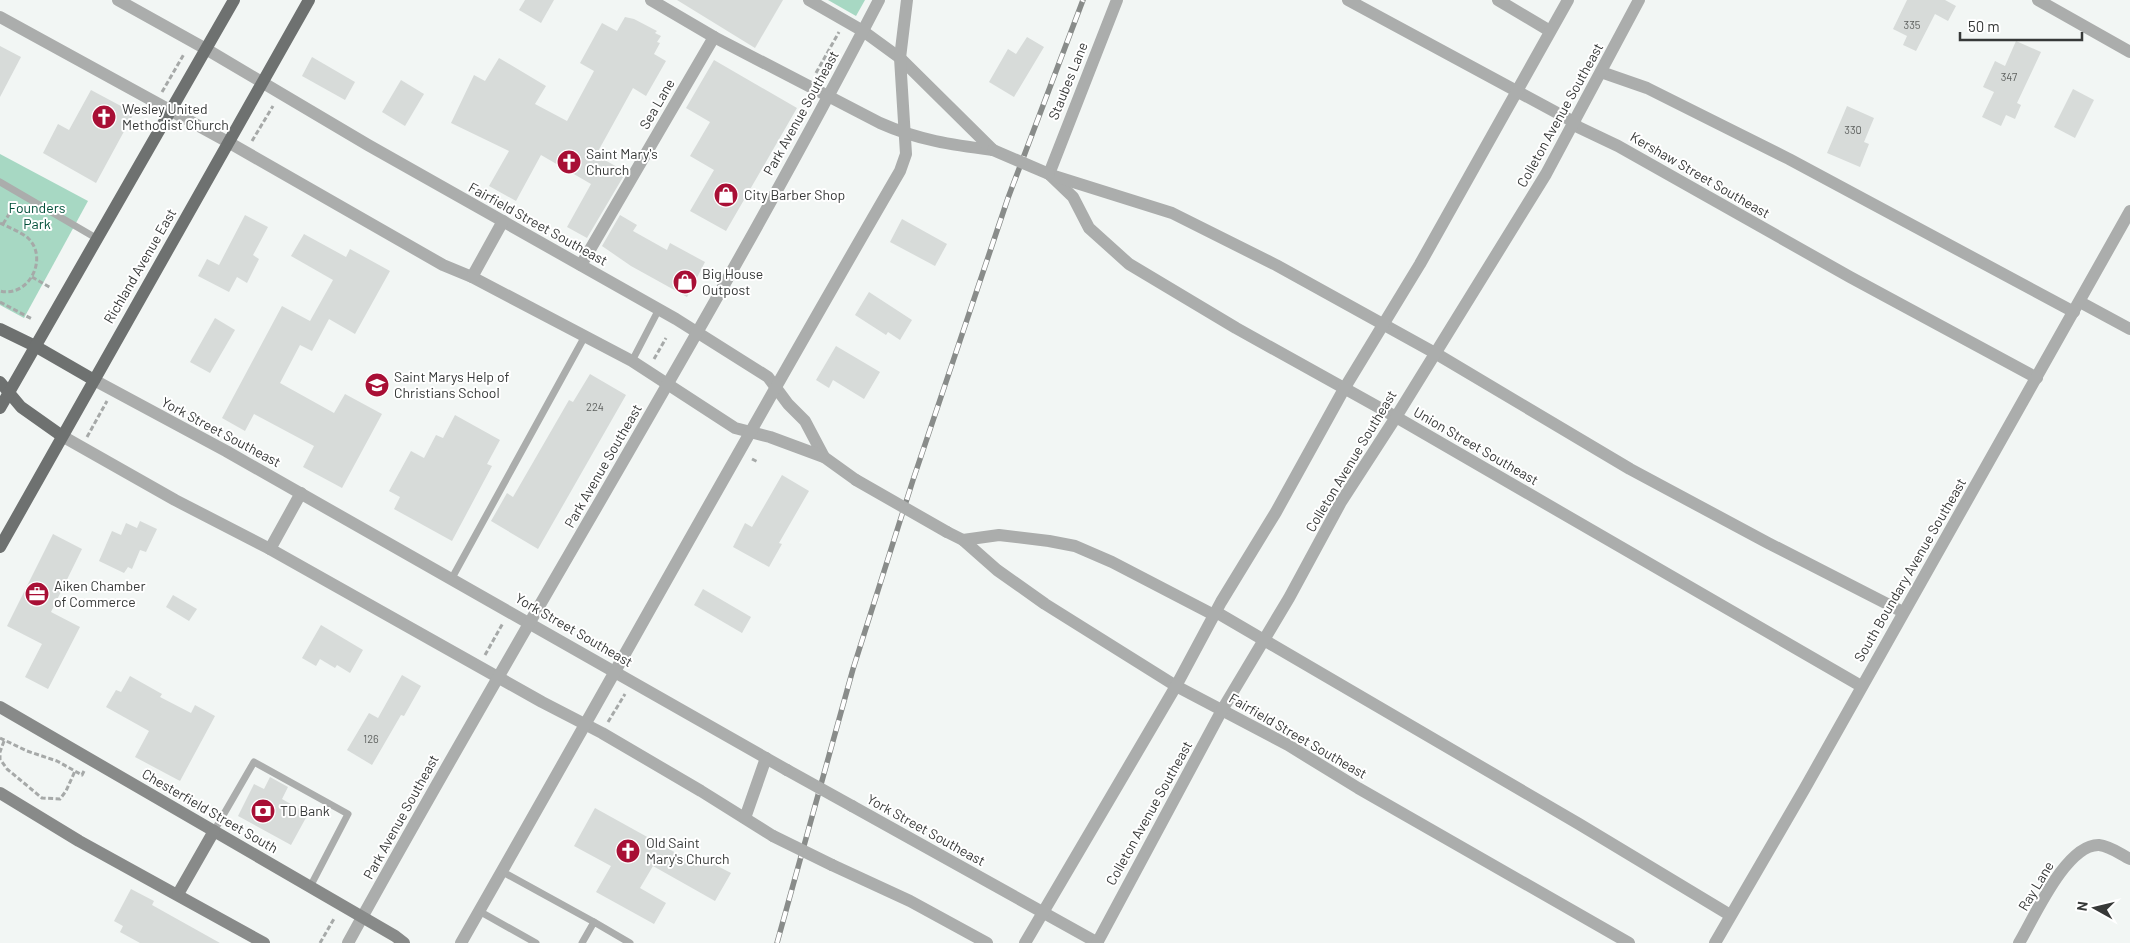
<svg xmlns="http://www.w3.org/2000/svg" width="2130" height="943" viewBox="0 0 2130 943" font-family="Barlow,sans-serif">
  <rect width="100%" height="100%" fill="#f2f6f4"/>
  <!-- green -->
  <g fill="#a7d8c3">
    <polygon points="828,0 865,0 856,16"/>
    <polygon points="0,154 88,201 24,318 0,305"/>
  </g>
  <!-- building -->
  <g fill="#d7dbd9">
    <polygon points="525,0 554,0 541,23 519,10"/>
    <polygon points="677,0 783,0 755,48"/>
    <polygon points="1907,0 1945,0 1956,6 1948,21 1935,14 1916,51 1903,45 1907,36 1893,29"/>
    <polygon points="625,17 634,19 657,31 655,33 661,36 657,42 660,43 654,54 666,61 646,96 633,88 596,155 626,172 587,238 567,227 591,184 541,155 516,201 489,186 509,151 451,123 474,75 485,81 499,58 546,86 535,104 567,121 594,71 580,63 602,23 617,31"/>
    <polygon points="1027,37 1044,47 1014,97 989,82 1008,49 1016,54"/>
    <polygon points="2016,41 2041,52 2017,103 2021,105 2015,119 2006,115 2001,126 1982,117 1994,92 1983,87 1995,61 2005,66"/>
    <polygon points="0,46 21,57 0,97"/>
    <polygon points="312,57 355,82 345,100 302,76"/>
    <polygon points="714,60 797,108 726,231 690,211 714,170 690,156 710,122 686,108"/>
    <polygon points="401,80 424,94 405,126 382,112"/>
    <polygon points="2073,89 2094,100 2075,138 2054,127"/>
    <polygon points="91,90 134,113 96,183 43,153 58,124 69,130"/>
    <polygon points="1847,106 1874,118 1864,142 1869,144 1860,167 1827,153"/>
    <polygon points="245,215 268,227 253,255 259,259 247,283 237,277 229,292 198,276 207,259 219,265"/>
    <polygon points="620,215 637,225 633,231 667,250 670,243 705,262 687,297 631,266 602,246"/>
    <polygon points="902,219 947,244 935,266 890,242"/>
    <polygon points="304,234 346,257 350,249 390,271 355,334 329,319 312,351 300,345 280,383 334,413 345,394 382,414 342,488 303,467 314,446 254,414 245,431 222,418 282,306 310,321 333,280 291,256"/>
    <polygon points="869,292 912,320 900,340 888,332 886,335 855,315"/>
    <polygon points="215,318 235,330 210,373 190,362"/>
    <polygon points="836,346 880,372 864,399 833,380 829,388 816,380"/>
    <polygon points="590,374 626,395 538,549 491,521 507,493 513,497 569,400 573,402"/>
    <polygon points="455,415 500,440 487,464 492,466 452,541 394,509 400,497 389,491 411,451 424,458 436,435 443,438"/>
    <polygon points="782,475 809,491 779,543 782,544 769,567 733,547 745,523 752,527"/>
    <polygon points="140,521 157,529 146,552 140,550 132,569 128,567 124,573 99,561 112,531 121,535 126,523 137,528"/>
    <polygon points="53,534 82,549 51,612 80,627 48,689 25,677 42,644 7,626"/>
    <polygon points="703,589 751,617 742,633 694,605"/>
    <polygon points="173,595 197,609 189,621 166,607"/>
    <polygon points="321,625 363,650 350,673 337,665 335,668 320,659 316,666 302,658"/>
    <polygon points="402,675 421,686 404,716 401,715 372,765 347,750 369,713 378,718"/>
    <polygon points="130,676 162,694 160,697 191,713 195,705 215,716 180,781 135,757 149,731 106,707 116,690 121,692"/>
    <polygon points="270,777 288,787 282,799 308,814 291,845 238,816 254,784 264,789"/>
    <polygon points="595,808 696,864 700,857 731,873 715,901 653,866 640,888 666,903 654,924 596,892 611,866 574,846"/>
    <polygon points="131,889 154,901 152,905 220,943 140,943 120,932 123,926 114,921"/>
  </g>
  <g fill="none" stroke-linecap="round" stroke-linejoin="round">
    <!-- path -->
    <g stroke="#a6a9a8" stroke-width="3" stroke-dasharray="5 2.5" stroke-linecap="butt">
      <polyline points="816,73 839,32"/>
      <polyline points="162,92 184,54"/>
      <polyline points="252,141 273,106"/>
      <path d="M0,223C8,227 21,232 28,238C49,258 29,298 0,291"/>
      <polyline points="3,224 16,203"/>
      <polyline points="32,277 51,288"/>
      <polyline points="0,302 32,319"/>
      <polyline points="654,359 666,338"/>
      <polyline points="87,437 107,401"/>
      <polyline points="752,459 758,462"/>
      <polyline points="485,655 503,623"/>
      <polyline points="608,722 625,694"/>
      <polyline points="0,738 27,751 57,761 82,775 84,771"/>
      <polyline points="4,741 0,752 0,759 7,769 42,798 60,799 66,791 75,771"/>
      <polyline points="320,943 335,917"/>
    </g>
    <!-- service -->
    <g stroke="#abadac" stroke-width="7">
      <polyline points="0,182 96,238"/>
      <polyline points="632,361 659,309"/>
      <polyline points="452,578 585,336"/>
      <polyline points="214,831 254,762 348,814 310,887"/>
      <polyline points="501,871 594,922"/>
      <polyline points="479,911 536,943"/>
      <polyline points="582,943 594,922 630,943"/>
    </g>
    <!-- minor -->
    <g stroke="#abadac" stroke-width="12">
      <polyline points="118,0 206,49 368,145 676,319 768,377 788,404 805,421 824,457"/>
      <path d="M651,0L714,37L880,123C918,140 952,145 993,150"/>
      <polyline points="809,0 863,31 900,58 993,150"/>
      <polyline points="1348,0 1574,122 1578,127 1618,146 1850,277 2037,378"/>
      <polyline points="1498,0 1550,31"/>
      <polyline points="2038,0 2130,52"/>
      <polyline points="0,17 228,142 443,265 472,277 632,361 735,428 770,437 824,457 856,480"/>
      <polyline points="1601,72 1647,88 1789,159 2074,312"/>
      <polyline points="1049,174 1073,197 1089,228 1129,264 1236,328 1396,417 1861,686"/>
      <polyline points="1049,174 1117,0"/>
      <polyline points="1051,175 1172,213 1276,265 1435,353 1630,469 1768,543 1903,612"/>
      <polyline points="581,265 714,37"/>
      <polyline points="472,277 503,221"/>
      <polyline points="2080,302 2130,329"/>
      <polyline points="94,380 226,451 787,770"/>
      <polyline points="62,436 175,500 270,549 542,702 602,733 701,791 773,836"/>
      <polyline points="947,532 963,540 997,570 1045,604 1176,686 1288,745 1358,788 1629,943"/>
      <polyline points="963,540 999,535 1049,541 1075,546 1112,562 1214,615"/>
      <polyline points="270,549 301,493"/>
      <polyline points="1216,612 1579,824 1730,915"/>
      <polyline points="852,806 1098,943"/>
      <polyline points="745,818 766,758"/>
      <polyline points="832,865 910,901 987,943"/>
      <path d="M348,943C521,627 713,321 879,0"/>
      <path d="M461,943C608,686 751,427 900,171L906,154L900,58L907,0"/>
      <polyline points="1025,943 1176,686 1221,602 1276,512 1344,389 1420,264 1568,0"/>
      <polyline points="1097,943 1222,710 1289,598 1341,502 1396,417 1546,174 1639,0"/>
      <path d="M2019,943C2034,918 2066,844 2099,845C2110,846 2120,854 2130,859"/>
    </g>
    <!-- tertiary -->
    <polyline stroke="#abadac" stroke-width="12" points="1715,943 1805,788 2130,211"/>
    <!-- secondary -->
    <g stroke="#888a89" stroke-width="12">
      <polyline points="0,707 395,936 404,943"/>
      <polyline points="0,793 79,841 264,943"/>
      <polyline points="178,894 214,831"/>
    </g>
    <!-- primary -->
    <g stroke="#6e7170" stroke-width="12">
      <polyline points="0,329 35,346 94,380"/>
      <polyline points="0,382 21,407 62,436"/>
      <polyline points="0,408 234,0"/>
      <polyline points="0,547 309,0"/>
    </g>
    <defs>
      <polyline id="rail" points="777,943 853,669 913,480 1008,198 1083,0"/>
    </defs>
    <!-- rail casing -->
    <use href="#rail" stroke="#898c8a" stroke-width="5.5"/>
    <!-- rail -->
    <use href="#rail" stroke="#fff" stroke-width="4" stroke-dasharray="11" stroke-linecap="butt"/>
    <!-- minor-bridge -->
    <g stroke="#abadac" stroke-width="12">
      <polyline points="993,150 1049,174"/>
      <polyline points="856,480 947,532"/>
      <polyline points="787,770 852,806"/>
      <polyline points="773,836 832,865"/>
    </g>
  </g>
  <!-- icons -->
  <defs>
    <symbol id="church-disc" viewBox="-11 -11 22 22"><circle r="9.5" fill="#a80f35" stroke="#fff"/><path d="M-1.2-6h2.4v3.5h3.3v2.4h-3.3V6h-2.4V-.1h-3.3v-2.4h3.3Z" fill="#fff"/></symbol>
    <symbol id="shop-disc" viewBox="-11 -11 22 22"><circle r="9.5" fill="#a80f35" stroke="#fff"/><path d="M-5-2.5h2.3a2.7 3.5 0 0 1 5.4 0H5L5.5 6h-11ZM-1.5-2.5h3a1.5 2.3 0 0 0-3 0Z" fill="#fff"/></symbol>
    <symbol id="school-disc" viewBox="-11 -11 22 22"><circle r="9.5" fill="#a80f35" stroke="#fff"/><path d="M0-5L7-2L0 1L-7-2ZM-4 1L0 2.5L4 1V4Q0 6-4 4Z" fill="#fff"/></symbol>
    <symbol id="office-disc" viewBox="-11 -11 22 22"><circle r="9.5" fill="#a80f35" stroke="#fff"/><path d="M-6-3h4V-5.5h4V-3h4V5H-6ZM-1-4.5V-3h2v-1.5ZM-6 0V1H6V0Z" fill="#fff"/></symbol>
    <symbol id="bank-disc" viewBox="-11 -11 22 22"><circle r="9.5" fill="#a80f35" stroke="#fff"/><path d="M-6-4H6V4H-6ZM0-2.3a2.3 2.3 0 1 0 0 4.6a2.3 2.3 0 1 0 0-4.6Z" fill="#fff"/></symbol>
  </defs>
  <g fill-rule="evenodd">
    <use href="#church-disc" x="90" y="103" width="28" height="28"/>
    <use href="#church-disc" x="555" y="148" width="28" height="28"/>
    <use href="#shop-disc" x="712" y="181" width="28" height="28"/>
    <use href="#shop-disc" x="671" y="268" width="28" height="28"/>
    <use href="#school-disc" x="363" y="371" width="28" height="28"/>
    <use href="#office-disc" x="23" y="580" width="28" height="28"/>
    <use href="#bank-disc" x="249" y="797" width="28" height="28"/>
    <use href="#church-disc" x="614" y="837" width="28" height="28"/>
  </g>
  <g text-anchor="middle" stroke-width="4" stroke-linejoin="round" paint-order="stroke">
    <!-- number labels -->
    <g font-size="11" fill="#5f6260">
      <text x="1912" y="29">335</text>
      <text x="2009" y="81">347</text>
      <text x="1853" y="134">330</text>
      <text x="595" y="411">224</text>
      <text x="371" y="743">126</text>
    </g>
    <!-- street labels -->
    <g font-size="14" fill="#373938" stroke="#fff">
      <text transform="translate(1068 81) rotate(-68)" y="5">Staubes Lane</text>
      <text transform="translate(657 104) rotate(-60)" y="5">Sea Lane</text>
      <text transform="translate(801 113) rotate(-61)" y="5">Park Avenue Southeast</text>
      <text transform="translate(1560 115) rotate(-61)" y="5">Colleton Avenue Southeast</text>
      <text transform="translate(1700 175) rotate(30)" y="5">Kershaw Street Southeast</text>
      <text transform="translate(538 224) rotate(29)" y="5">Fairfield Street Southeast</text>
      <text transform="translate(140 266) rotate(-60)" y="5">Richland Avenue East</text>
      <text transform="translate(221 432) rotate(28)" y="5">York Street Southeast</text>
      <text transform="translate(1476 446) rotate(30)" y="5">Union Street Southeast</text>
      <text transform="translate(1351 461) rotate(-59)" y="5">Colleton Avenue Southeast</text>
      <text transform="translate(603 466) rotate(-60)" y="5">Park Avenue Southeast</text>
      <text transform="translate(1910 570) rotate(-60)" y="5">South Boundary Avenue Southeast</text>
      <text transform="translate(574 630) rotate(30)" y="5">York Street Southeast</text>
      <text transform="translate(1298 736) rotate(30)" y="5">Fairfield Street Southeast</text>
      <text transform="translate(210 811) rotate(30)" y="5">Chesterfield Street South</text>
      <text transform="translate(1149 813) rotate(-61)" y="5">Colleton Avenue Southeast</text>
      <text transform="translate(401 817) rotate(-61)" y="5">Park Avenue Southeast</text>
      <text transform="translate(926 830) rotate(29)" y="5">York Street Southeast</text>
      <text transform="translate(2036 886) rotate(-59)" y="5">Ray Lane</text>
    </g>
    <!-- poi labels -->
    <g font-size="14" fill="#373938" stroke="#fff" text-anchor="start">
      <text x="122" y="114">Wesley United<tspan x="122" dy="16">Methodist Church</tspan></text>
      <text x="586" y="159">Saint Mary's<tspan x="586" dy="16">Church</tspan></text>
      <text x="744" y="200">City Barber Shop</text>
      <text x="702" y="279">Big House<tspan x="702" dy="16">Outpost</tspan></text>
      <text x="394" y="382">Saint Marys Help of<tspan x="394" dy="16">Christians School</tspan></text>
      <text x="54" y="591">Aiken Chamber<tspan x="54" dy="16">of Commerce</tspan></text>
      <text x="280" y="816">TD Bank</text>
      <text x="646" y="848">Old Saint<tspan x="646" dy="16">Mary's Church</tspan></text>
    </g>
    <!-- park labels -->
    <g font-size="14" fill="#014e38" stroke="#fff">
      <text x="37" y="213">Founders<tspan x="37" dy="16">Park</tspan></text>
    </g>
  </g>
  <!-- north arrow -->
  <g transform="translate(2095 908) rotate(278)" stroke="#ffffff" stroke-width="4" paint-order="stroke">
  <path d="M0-4L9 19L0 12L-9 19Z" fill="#373938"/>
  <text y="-8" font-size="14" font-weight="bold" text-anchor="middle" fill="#373938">N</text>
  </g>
  <!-- scale -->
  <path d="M1960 32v8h122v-8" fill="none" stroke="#373938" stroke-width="2.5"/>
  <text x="1968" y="32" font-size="15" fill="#373938" stroke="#ffffff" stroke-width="4" paint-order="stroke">50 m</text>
</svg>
